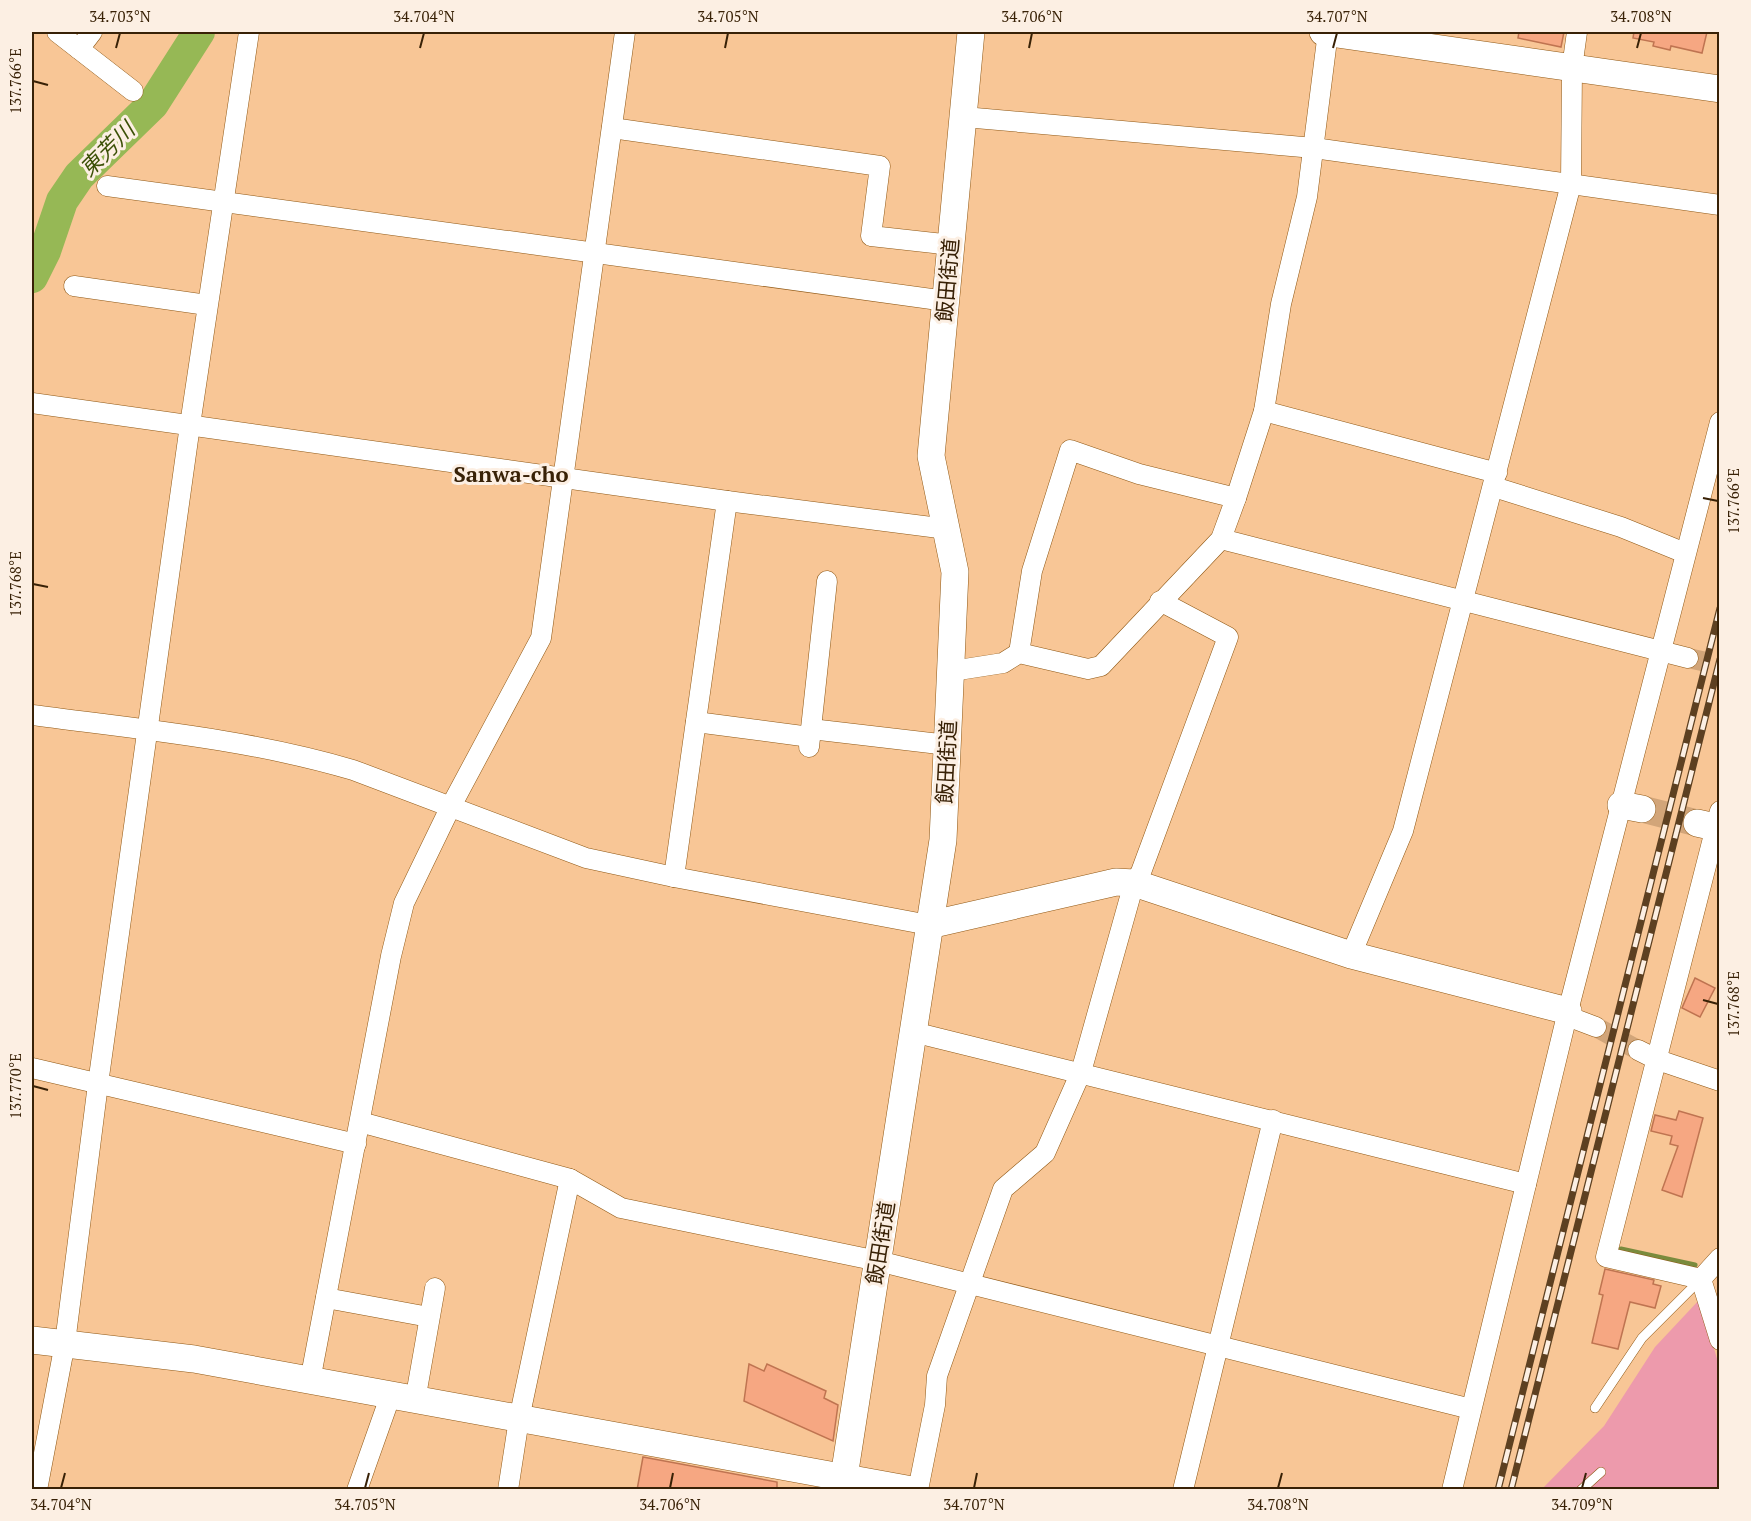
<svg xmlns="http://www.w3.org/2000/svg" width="1751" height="1521" viewBox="0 0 1751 1521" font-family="'PT Serif','Noto Sans JP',serif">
  <rect width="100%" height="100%" fill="#f8c696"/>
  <!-- green -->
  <polygon fill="#ed9aac" points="1700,1299 1719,1366 1719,1489 1541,1490 1604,1426 1655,1347"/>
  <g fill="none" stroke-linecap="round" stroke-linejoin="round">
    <!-- stream -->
    <polyline stroke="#7a8b3d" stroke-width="5" points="1621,1249 1695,1265"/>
    <!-- river -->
    <polyline stroke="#96b855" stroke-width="32" points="32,277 45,251 62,201 79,176 153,104 199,32"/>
  </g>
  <!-- building -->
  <g fill="#f6a782" stroke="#bf7451" stroke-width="1.5">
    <polygon points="1519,32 1564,32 1561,47 1518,38"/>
    <polygon points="1634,32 1707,32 1702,53 1671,46 1670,50 1653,46 1654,42 1633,38"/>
    <polygon points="1695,978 1715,988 1700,1017 1682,1008"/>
    <polygon points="1679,1111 1703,1118 1682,1197 1662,1190 1678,1146 1670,1144 1672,1136 1651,1131 1655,1115 1676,1120"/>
    <polygon points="1605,1269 1654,1280 1653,1284 1661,1286 1655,1308 1630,1302 1618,1349 1592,1343 1603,1295 1599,1294"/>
    <polygon points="749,1364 764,1371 767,1364 826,1391 824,1398 838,1405 833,1441 744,1401"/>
    <polygon points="643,1457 777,1482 777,1490 637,1490"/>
  </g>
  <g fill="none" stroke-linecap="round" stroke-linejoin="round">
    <!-- street-tunnel -->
    <g stroke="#d2a579" stroke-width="20" stroke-dasharray="20 10" stroke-linecap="butt">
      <polyline points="1688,658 1720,665"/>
      <polyline points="1596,1027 1638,1050"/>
    </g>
    <!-- secondary-tunnel -->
    <polyline stroke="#d2a579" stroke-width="27" stroke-dasharray="27 14" stroke-linecap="butt" points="1642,809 1697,823"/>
    <defs>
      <g id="lane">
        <polyline points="1595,1408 1642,1338 1701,1279"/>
        <polyline points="1581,1490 1601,1472"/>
      </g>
      <g id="street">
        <polyline points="57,32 133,91"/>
        <polyline points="79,49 92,32"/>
        <polyline points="964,117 1314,148 1720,205"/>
        <polyline points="612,128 880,166 871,236 952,245"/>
        <polyline points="107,186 946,301"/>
        <polyline points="74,286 207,305"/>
        <polyline points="32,403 727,501 947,529"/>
        <polyline points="1264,411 1497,473"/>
        <polyline points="1494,487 1621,527 1685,553"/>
        <polyline points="1221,539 1688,658"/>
        <polyline points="1019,653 1032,571 1070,450 1139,474 1236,498"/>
        <polyline points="952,671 1003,663 1019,653 1088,669 1101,666 1221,539 1236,498 1264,411 1281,304 1307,197 1328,32"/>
        <path d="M32,715C139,729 248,739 353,770L586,858L674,877L929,925"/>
        <polyline points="696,722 810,737"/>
        <polyline points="811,729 948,745"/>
        <polyline points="809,747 827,581"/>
        <polyline points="674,877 727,501"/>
        <polyline points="1351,955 1403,831 1571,184 1572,68 1577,32"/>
        <polyline points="1567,1016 1596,1027"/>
        <polyline points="913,1032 1526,1184"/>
        <polyline points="1638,1050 1658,1060 1720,1081"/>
        <polyline points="32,1068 356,1144"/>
        <polyline points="360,1122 570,1179 621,1208 878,1261 1471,1409"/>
        <polyline points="1701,1279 1606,1257 1720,811"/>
        <polyline points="1701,1279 1720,1340"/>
        <polyline points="1701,1279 1720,1258"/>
        <polyline points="326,1298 429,1317"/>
        <polyline points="310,1381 391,956 404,903 450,808 541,638 625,32"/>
        <polyline points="415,1401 435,1288"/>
        <polyline points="37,1490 65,1343 98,1084 190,425 249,32"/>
        <polyline points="357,1490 390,1397"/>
        <polyline points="508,1490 519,1419 570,1179"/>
        <polyline points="918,1490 935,1405 937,1376 1003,1189 1045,1153 1081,1072 1134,883 1141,872 1228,637 1160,601"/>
        <polyline points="1183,1490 1273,1120"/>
        <polyline points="1452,1490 1568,1011 1720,422"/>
      </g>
      <g id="secondary">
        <polyline points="1323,32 1720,89"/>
        <polyline points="1621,805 1642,809"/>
        <polyline points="1697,823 1715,827"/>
        <polyline points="929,925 1116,882 1134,883 1351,955 1568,1011"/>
        <polyline points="32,1340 194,1359 912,1490"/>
        <polyline points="842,1490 943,840 955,572 931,456 971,32"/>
      </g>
    </defs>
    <!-- lane casing -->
    <use href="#lane" stroke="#905814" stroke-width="10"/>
    <!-- street casing -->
    <use href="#street" stroke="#905814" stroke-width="21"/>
    <!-- secondary casing -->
    <use href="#secondary" stroke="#905814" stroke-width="28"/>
    <!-- lane -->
    <use href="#lane" stroke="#fff" stroke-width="9"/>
    <!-- street -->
    <use href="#street" stroke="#fff" stroke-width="20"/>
    <!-- secondary -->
    <use href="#secondary" stroke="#fff" stroke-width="27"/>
    <defs>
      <g id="rail">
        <polyline points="1498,1490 1720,608"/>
        <polyline points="1511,1490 1720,659"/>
      </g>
    </defs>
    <!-- rail casing -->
    <use href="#rail" stroke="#5d4021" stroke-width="7"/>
    <!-- rail -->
    <use href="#rail" stroke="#fcefe3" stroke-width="4.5" stroke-dasharray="14" stroke-linecap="butt"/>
  </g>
  <!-- ticks -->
  <path fill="none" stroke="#382106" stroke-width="2" d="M116,48L120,33M420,48L424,33M725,48L728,33M1029,48L1032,33M1333,48L1337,33M1637,48L1641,33M33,81L48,85M1703,498L1718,501M33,584L48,587M1703,1000L1718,1004M33,1086L48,1090M61,1488L65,1473M365,1488L369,1473M670,1488L673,1473M974,1488L977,1473M1278,1488L1282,1473M1582,1488L1586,1473"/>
  <g text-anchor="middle" stroke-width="6" stroke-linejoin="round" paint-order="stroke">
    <!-- street labels -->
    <g font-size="21" fill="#382106" stroke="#fcefe3">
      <text transform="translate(948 280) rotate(-85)" y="7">飯田街道</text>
      <text transform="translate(947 762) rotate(-87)" y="7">飯田街道</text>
      <text transform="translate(881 1243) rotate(-81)" y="7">飯田街道</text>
    </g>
    <!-- water labels -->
    <g font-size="22" font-style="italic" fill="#3c5107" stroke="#fcefe3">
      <text transform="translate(107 149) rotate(-45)" y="8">東芳川</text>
    </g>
    <!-- neighbourhood labels -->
    <g font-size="22" font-weight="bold" fill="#382106" stroke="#fcefe3">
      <text x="511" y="482">Sanwa-cho</text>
    </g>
  </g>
  <!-- border -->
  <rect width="1751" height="1521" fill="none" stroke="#fcefe3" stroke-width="66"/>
  <rect x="33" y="33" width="1685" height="1455" fill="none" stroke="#382106" stroke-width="2"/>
  <g font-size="15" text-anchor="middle" fill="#382106">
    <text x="120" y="22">34.703°N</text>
    <text x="424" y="22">34.704°N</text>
    <text x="728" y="22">34.705°N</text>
    <text x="1032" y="22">34.706°N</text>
    <text x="1337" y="22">34.707°N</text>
    <text x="1641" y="22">34.708°N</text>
    <text transform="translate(16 81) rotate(-90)" y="5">137.766°E</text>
    <text transform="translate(1734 501) rotate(-90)" y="5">137.766°E</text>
    <text transform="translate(16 584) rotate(-90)" y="5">137.768°E</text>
    <text transform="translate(1734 1004) rotate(-90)" y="5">137.768°E</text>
    <text transform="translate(16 1086) rotate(-90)" y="5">137.770°E</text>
    <text x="61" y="1510">34.704°N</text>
    <text x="365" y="1510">34.705°N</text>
    <text x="670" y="1510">34.706°N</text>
    <text x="974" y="1510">34.707°N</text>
    <text x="1278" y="1510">34.708°N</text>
    <text x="1582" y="1510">34.709°N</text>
  </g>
</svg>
